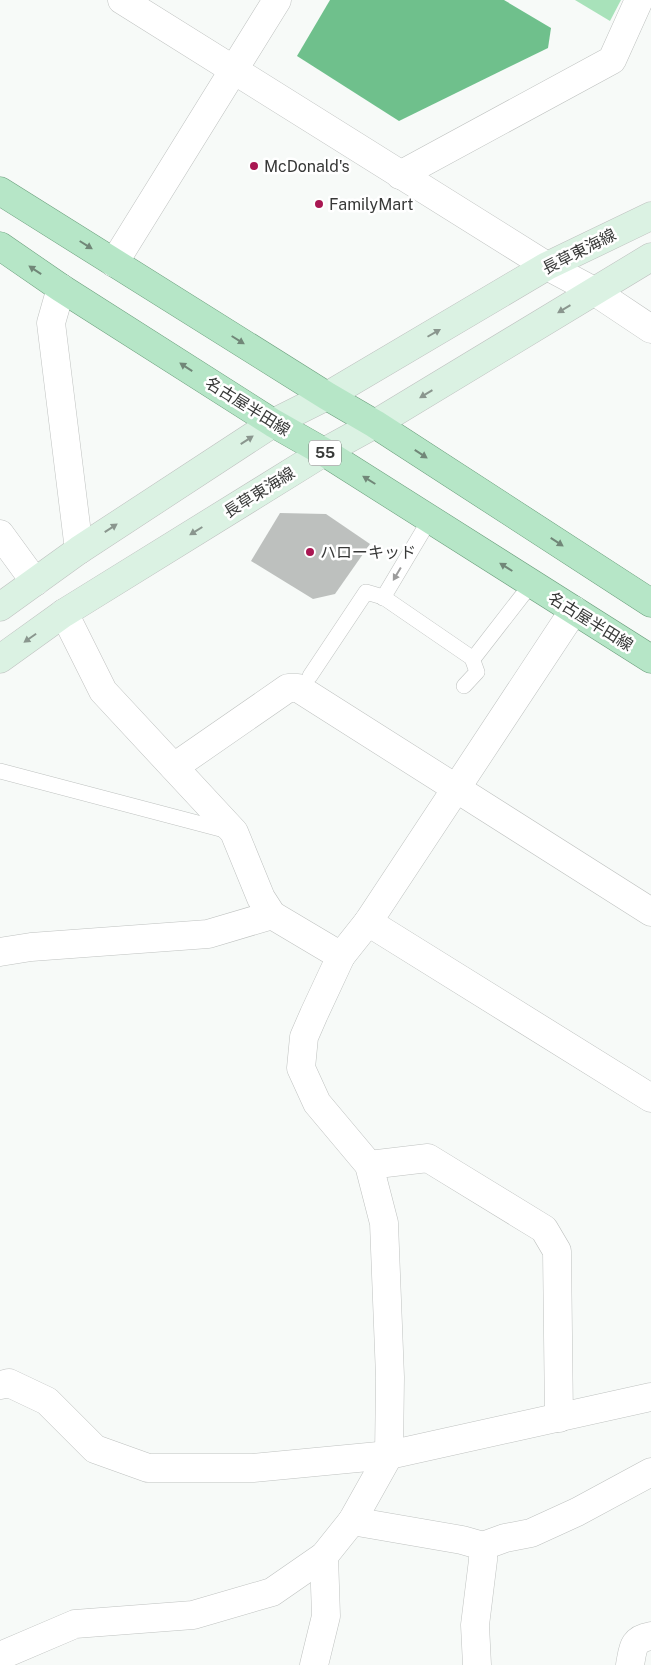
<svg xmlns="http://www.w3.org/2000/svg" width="651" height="1665" viewBox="0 0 651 1665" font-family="'Public Sans','Noto Sans JP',sans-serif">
  <rect width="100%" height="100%" fill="#f7faf8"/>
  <!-- green -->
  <polygon fill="#a8e2ba" points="575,0 621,0 610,21"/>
  <!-- water -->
  <polygon fill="#6fc08c" points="330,0 504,0 551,28 548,48 399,121 297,56"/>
  <!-- building -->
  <polygon fill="#bdc0be" points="280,513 326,514 370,544 335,594 313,599 251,561"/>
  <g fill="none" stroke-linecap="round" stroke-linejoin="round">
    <defs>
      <g id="lane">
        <polyline points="383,598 430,519"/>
        <polyline points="473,659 532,583"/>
        <polyline points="310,676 366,592 383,597 472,658 477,672 464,686"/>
        <polyline points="0,771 228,831"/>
      </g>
      <g id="street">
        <polyline points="122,0 547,266 594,291 651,329"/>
        <polyline points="400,175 612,60 639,0"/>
        <polyline points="114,263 277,0"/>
        <polyline points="61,288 51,323 79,550"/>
        <polyline points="0,534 35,582"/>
        <polyline points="64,613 103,691 234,832 261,898 272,915 341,956"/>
        <polyline points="174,767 288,688 298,688 651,912"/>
        <polyline points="368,922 651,1098"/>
        <polyline points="0,952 31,947 208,934 272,915"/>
        <polyline points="369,1165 428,1158 544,1229 557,1251 559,1418"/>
        <polyline points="0,1385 9,1383 47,1401 95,1449 148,1468 253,1468 389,1455 651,1397"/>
        <polyline points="352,1521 462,1540 483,1546 483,1560 475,1625 477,1665"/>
        <polyline points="483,1546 505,1538 531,1533 577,1512 651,1472"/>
        <polyline points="0,1656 75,1624 193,1615 272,1592 324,1556 352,1521 389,1455 390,1377 384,1223 369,1165 317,1103 301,1068 304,1037 314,1014 341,956 368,922 574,610"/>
        <polyline points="314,1665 326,1616 324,1556"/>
        <path d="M630,1665C633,1649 632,1639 651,1636"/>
      </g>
      <g id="secondary">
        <polyline points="0,607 79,550 273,423 327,396 547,266 651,216"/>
        <polyline points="0,659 64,613 324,452 375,424 651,257"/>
      </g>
      <g id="primary">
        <polyline points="0,191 327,396 375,424 651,603"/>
        <polyline points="0,246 61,288 273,423 324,452 651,659"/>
      </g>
    </defs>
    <!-- lane casing -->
    <use href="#lane" stroke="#bfc2c0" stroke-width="16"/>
    <!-- street casing -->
    <use href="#street" stroke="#bfc2c0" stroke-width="29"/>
    <!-- secondary casing -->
    <use href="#secondary" stroke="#bfc2c0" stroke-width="29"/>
    <!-- primary casing -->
    <use href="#primary" stroke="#6b9e7c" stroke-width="29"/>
    <!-- lane -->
    <use href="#lane" stroke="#fff" stroke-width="15"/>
    <!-- street -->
    <use href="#street" stroke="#fff" stroke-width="28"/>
    <!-- secondary -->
    <use href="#secondary" stroke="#dbf2e3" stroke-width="28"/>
    <!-- primary -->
    <use href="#primary" stroke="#b6e6c7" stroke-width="28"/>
  </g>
  <!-- one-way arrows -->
  <defs><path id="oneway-solid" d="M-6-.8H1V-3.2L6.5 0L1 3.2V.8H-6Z" transform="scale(1.25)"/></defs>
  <g fill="#718778">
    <use href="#oneway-solid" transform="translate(86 245) rotate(32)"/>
    <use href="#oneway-solid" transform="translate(35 270) rotate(-146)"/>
    <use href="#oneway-solid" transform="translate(238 340) rotate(32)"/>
    <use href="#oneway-solid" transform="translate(186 367) rotate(-147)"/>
    <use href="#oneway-solid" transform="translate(421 454) rotate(33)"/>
    <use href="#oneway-solid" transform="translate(369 480) rotate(-148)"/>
    <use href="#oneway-solid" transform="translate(557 542) rotate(33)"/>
    <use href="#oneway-solid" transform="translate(506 567) rotate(-148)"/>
  </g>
  <g fill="#8a968e">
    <use href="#oneway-solid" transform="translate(564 309) rotate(149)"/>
    <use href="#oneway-solid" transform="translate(434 333) rotate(-30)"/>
    <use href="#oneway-solid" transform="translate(426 394) rotate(149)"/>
    <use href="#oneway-solid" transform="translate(247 440) rotate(-33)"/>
    <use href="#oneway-solid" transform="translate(111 528) rotate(-33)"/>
    <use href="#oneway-solid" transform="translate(196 531) rotate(148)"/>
    <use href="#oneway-solid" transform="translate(30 638) rotate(145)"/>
  </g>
  <use fill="#9c9c9c" href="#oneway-solid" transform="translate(397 574) rotate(121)"/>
  <!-- markers -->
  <g fill="#a91752" stroke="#fff" stroke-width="2">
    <circle cx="254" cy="166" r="5"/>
    <circle cx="319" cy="204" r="5"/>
    <circle cx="310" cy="552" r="5"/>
  </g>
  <g text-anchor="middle" stroke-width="5" stroke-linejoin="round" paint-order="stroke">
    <!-- shield labels -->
    <rect fill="#fff" stroke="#747474" stroke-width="1" x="309" y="440.5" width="32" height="25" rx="4"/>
    <g font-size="15" font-weight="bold" fill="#383938">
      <text x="325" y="458">55</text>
    </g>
    <!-- poi labels -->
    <g font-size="16" fill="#383938" stroke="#fff" text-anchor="start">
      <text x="264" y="172">McDonald's</text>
      <text x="329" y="210">FamilyMart</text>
      <text x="320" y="558">ハローキッド</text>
    </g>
    <!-- street labels -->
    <g font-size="16" fill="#383938" stroke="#fff">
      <text transform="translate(579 251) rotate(-27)" y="6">長草東海線</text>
      <text transform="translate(248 406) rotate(32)" y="6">名古屋半田線</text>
      <text transform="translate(259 492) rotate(-32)" y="6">長草東海線</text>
      <text transform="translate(591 621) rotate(32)" y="6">名古屋半田線</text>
    </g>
  </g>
</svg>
